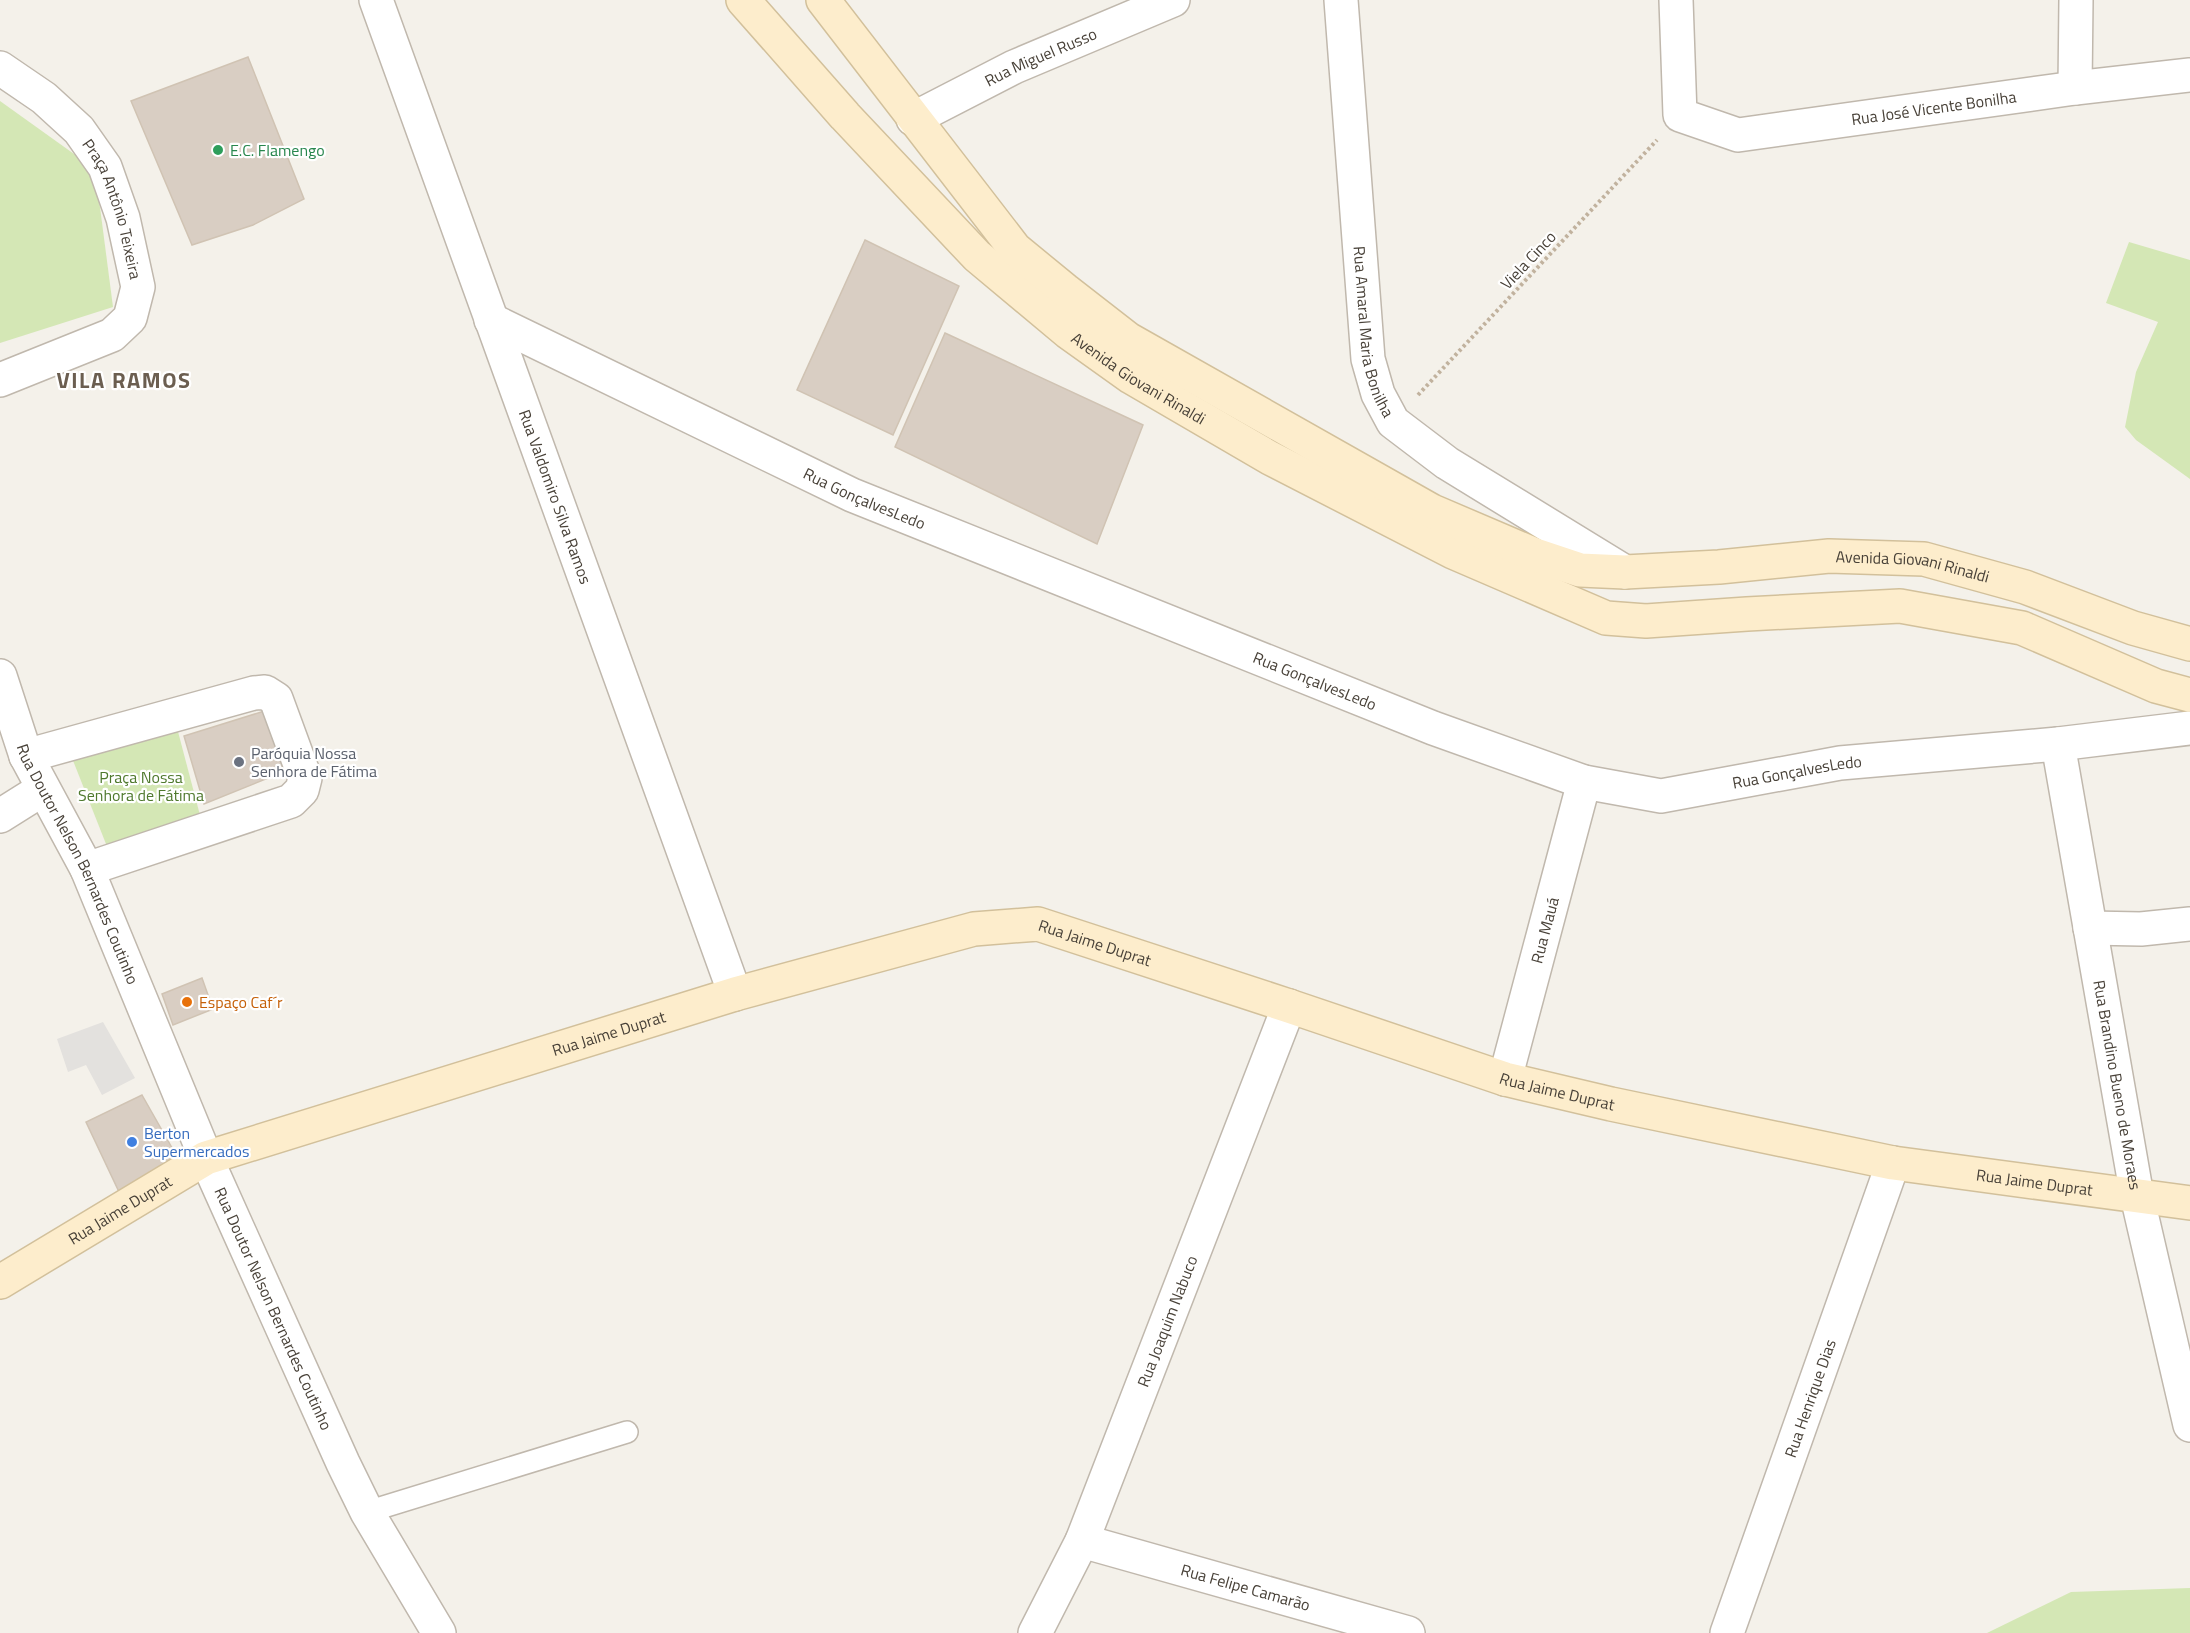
<svg xmlns="http://www.w3.org/2000/svg" width="2190" height="1633" viewBox="0 0 2190 1633" font-family="'Titillium Web',sans-serif">
  <rect width="100%" height="100%" fill="#f4f1ea"/>
  <!-- green -->
  <g fill="#d4e7b5">
    <polygon points="0,101 95,169 113,307 0,343"/>
    <polygon points="2129,242 2190,260 2190,479 2136,440 2125,427 2136,372 2158,322 2106,303"/>
    <polygon points="176,724 201,819 108,849 70,753"/>
    <polygon points="2190,1588 2190,1633 1987,1633 2071,1592"/>
  </g>
  <!-- parking -->
  <polygon fill="#e3e1de" points="103,1022 135,1078 102,1095 86,1065 68,1072 57,1039"/>
  <!-- building -->
  <g fill="#d9cec3" stroke="#d0c3b3" stroke-width="1.5">
    <polygon points="248,57 304,199 253,225 192,245 131,101"/>
    <polygon points="865,240 959,286 893,435 797,390"/>
    <polygon points="945,333 1143,425 1097,544 895,447"/>
    <polygon points="271,709 288,770 204,804 184,736"/>
    <polygon points="202,978 213,1009 173,1025 162,994"/>
    <polygon points="142,1095 180,1162 120,1194 86,1122"/>
  </g>
  <g fill="none" stroke-linecap="round" stroke-linejoin="round">
    <defs>
      <polyline id="lane" points="367,1512 627,1432"/>
      <g id="street">
        <path id="s1" d="M376,0L735,994"/>
        <path id="s2" d="M1341,0L1368,359L1378,394L1393,422L1447,463L1625,572"/>
        <path id="s3" d="M1676,0L1680,115L1738,135L2075,88L2190,75"/>
        <path id="s4" d="M0,68L44,98L79,130L105,167L123,218L138,287L130,318L112,335L0,380"/>
        <polyline points="2075,88 2076,0"/>
        <path id="s5" d="M913,119L1014,67L1173,0"/>
        <path id="s6" d="M491,320L852,495L1433,728L1584,782L1661,796L1840,763L2058,744L2190,728"/>
        <path id="s7" d="M0,676L26,756L87,869L206,1158L343,1463L367,1512L439,1633"/>
        <path id="s8" d="M2058,744L2137,1196L2190,1425"/>
        <polyline points="26,756 254,693 265,692 276,699 305,778 302,790 291,801 87,869"/>
        <polyline points="0,816 43,789"/>
        <polyline points="2090,928 2141,929 2190,924"/>
        <path id="s9" d="M1505,1079L1584,782"/>
        <path id="s10" d="M1082,1541L1408,1633"/>
        <path id="s11" d="M1035,1633L1082,1541L1289,1006"/>
        <path id="s12" d="M1727,1633L1893,1163"/>
      </g>
      <g id="secondary">
        <path id="s13" d="M743,0L845,116L977,256L1068,332L1131,377L1270,458L1453,552L1606,618L1646,621L1747,614L1900,606L2022,628L2156,686L2190,695"/>
        <path id="s14" d="M823,0L1015,249L1065,290L1128,339L1432,511L1535,555L1580,570L1625,572L1719,567L1829,556L1924,559L2025,587L2133,628L2190,644"/>
        <path id="s15" d="M0,1282L206,1158L735,994L974,929L1038,924L1289,1006L1505,1079L1611,1104L1893,1163L2190,1203"/>
      </g>
    </defs>
    <!-- lane casing -->
    <use href="#lane" stroke="#c0b8ad" stroke-width="24"/>
    <!-- street casing -->
    <use href="#street" stroke="#c0b8ad" stroke-width="36"/>
    <!-- secondary casing -->
    <use href="#secondary" stroke="#d2c09b" stroke-width="36"/>
    <!-- path -->
    <polyline stroke="#c1b29e" stroke-width="4" stroke-dasharray="3 3" stroke-linecap="butt" points="1418,395 1657,140"/>
    <!-- lane -->
    <use href="#lane" stroke="#fff" stroke-width="21"/>
    <!-- street -->
    <use href="#street" stroke="#fff" stroke-width="33"/>
    <!-- secondary -->
    <use href="#secondary" stroke="#fdedcc" stroke-width="33"/>
  </g>
  <!-- markers -->
  <circle fill="#2e9e5b" stroke="#fff" stroke-width="2" cx="218" cy="150" r="6"/>
  <circle fill="#6b7280" stroke="#fff" stroke-width="2" cx="239" cy="762" r="6"/>
  <circle fill="#e8710a" stroke="#fff" stroke-width="2" cx="187" cy="1002" r="6"/>
  <circle fill="#3f7fe0" stroke="#fff" stroke-width="2" cx="132" cy="1142" r="6"/>
  <g text-anchor="middle" stroke-width="4.5" stroke-linejoin="round" paint-order="stroke">
    <!-- street labels -->
    <g font-size="16" fill="#484138" stroke="#fff">
      <text dy="6" stroke="none"><textPath href="#s5" startOffset="142">Rua Miguel Russo</textPath></text>
      <text dy="6" stroke="none"><textPath href="#s3" startOffset="374">Rua José Vicente Bonilha</textPath></text>
      <text dy="6" stroke="none"><textPath href="#s4" startOffset="188">Praça Antônio Teixeira</textPath></text>
      <text transform="translate(1528 260) rotate(-47)" y="6">Viela Cinco</text>
      <text dy="6" stroke="none"><textPath href="#s2" startOffset="334">Rua Amaral Maria Bonilha</textPath></text>
      <text dy="6" stroke="none"><textPath href="#s13" startOffset="550">Avenida Giovani Rinaldi</textPath></text>
      <text dy="6" stroke="none"><textPath href="#s1" startOffset="528">Rua Valdomiro Silva Ramos</textPath></text>
      <text dy="6" stroke="none"><textPath href="#s6" startOffset="414">Rua GonçalvesLedo</textPath></text>
      <text dy="6" stroke="none"><textPath href="#s14" startOffset="1302">Avenida Giovani Rinaldi</textPath></text>
      <text dy="6" stroke="none"><textPath href="#s6" startOffset="900">Rua GonçalvesLedo</textPath></text>
      <text dy="6" stroke="none"><textPath href="#s6" startOffset="1404">Rua GonçalvesLedo</textPath></text>
      <text dy="6" stroke="none"><textPath href="#s7" startOffset="204">Rua Doutor Nelson Bernardes Coutinho</textPath></text>
      <text dy="6" stroke="none"><textPath href="#s9" startOffset="154">Rua Mauá</textPath></text>
      <text dy="6" stroke="none"><textPath href="#s15" startOffset="1166">Rua Jaime Duprat</textPath></text>
      <text dy="6" stroke="none"><textPath href="#s15" startOffset="662">Rua Jaime Duprat</textPath></text>
      <text dy="6" stroke="none"><textPath href="#s8" startOffset="346">Rua Brandino Bueno de Moraes</textPath></text>
      <text dy="6" stroke="none"><textPath href="#s15" startOffset="1652">Rua Jaime Duprat</textPath></text>
      <text dy="6" stroke="none"><textPath href="#s15" startOffset="2138">Rua Jaime Duprat</textPath></text>
      <text dy="6" stroke="none"><textPath href="#s15" startOffset="140">Rua Jaime Duprat</textPath></text>
      <text dy="6" stroke="none"><textPath href="#s7" startOffset="690">Rua Doutor Nelson Bernardes Coutinho</textPath></text>
      <text dy="6" stroke="none"><textPath href="#s11" startOffset="339">Rua Joaquim Nabuco</textPath></text>
      <text dy="6" stroke="none"><textPath href="#s12" startOffset="249">Rua Henrique Dias</textPath></text>
      <text dy="6" stroke="none"><textPath href="#s10" startOffset="170">Rua Felipe Camarão</textPath></text>
    </g>
    <!-- leisure labels -->
    <g font-size="16" fill="#27864d" stroke="#fff" text-anchor="start">
      <text x="230" y="156">E.C. Flamengo</text>
    </g>
    <!-- worship labels -->
    <g font-size="16" fill="#5b616d" stroke="#fff" text-anchor="start">
      <text x="251" y="759">Paróquia Nossa<tspan x="251" dy="18">Senhora de Fátima</tspan></text>
    </g>
    <!-- park labels -->
    <g font-size="16" fill="#4f792d" stroke="#fff">
      <text x="141" y="783">Praça Nossa<tspan x="141" dy="18">Senhora de Fátima</tspan></text>
    </g>
    <!-- food labels -->
    <g font-size="16" fill="#c56008" stroke="#fff" text-anchor="start">
      <text x="199" y="1008">Espaço Caf´r</text>
    </g>
    <!-- shop labels -->
    <g font-size="16" fill="#366cbe" stroke="#fff" text-anchor="start">
      <text x="144" y="1139">Berton<tspan x="144" dy="18">Supermercados</tspan></text>
    </g>
    <!-- district labels -->
    <g font-size="22" font-weight="bold" letter-spacing="1.5" fill="#6b5e50" stroke="#fff">
      <text x="124" y="388">VILA RAMOS</text>
    </g>
  </g>
</svg>
